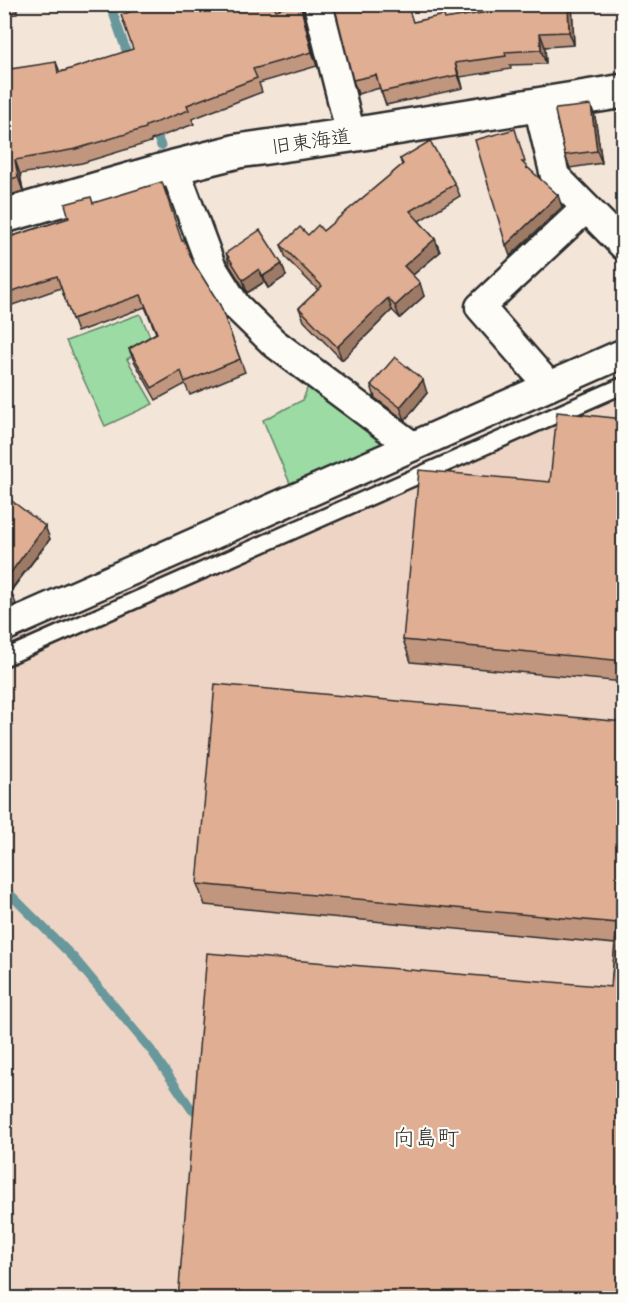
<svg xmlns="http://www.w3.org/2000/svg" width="628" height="1303" viewBox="0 0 628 1303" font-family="Itim,'Klee One',sans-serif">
  <rect width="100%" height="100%" fill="#f4e5d9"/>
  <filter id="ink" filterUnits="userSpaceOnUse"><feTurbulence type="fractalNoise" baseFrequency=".0167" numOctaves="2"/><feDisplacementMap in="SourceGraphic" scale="12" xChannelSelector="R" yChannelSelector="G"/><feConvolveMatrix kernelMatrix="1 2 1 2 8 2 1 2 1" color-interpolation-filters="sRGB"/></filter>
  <g filter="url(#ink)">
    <!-- built -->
    <polygon fill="#eed4c4" points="623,376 623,1298 5,1298 4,644"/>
    <!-- green -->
    <g fill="#9cdba4" stroke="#648368" stroke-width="1.5">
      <polygon points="140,314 153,343 127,359 153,404 105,426 66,341"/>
      <polygon points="309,383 391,446 292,488 263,420 303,400"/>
    </g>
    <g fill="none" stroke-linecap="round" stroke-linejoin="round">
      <!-- stream -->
      <g stroke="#67989c" stroke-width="9">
        <polyline points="110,4 130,62"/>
        <polyline points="154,128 161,146"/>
        <polyline points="4,888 74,958 151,1050 192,1110"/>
      </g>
      <defs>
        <polyline id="service" points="4,658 624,385"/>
        <g id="minor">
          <polyline points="318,4 351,135"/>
          <polyline points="538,105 555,176 624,246"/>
          <polyline points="174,167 211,266 236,306 274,343 412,446"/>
          <polyline points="549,386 480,307 586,208"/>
          <polyline points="4,627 624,353"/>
        </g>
        <polyline id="tertiary" points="4,216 174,167 238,151 351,135 624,91"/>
      </defs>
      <!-- service casing -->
      <use href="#service" stroke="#2b2b2b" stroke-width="20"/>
      <!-- minor casing -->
      <use href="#minor" stroke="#2b2b2b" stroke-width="33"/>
      <!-- tertiary casing -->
      <use href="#tertiary" stroke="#2b2b2b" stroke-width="38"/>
      <!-- service -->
      <use href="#service" stroke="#fdfcf7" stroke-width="15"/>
      <!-- minor -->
      <use href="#minor" stroke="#fdfcf7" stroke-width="28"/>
      <!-- tertiary -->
      <use href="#tertiary" stroke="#fdfcf7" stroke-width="33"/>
    </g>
    <!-- wall -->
    <g fill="#c1967e" stroke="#2b2b2b" stroke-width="1.5">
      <polygon points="4,4 17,4 17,14 4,15"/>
      <polygon points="300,4 304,17 317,66 259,83 262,92 192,119 194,124 151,140 151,142 82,163 20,174 23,191 4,197 4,113 8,112 56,62 60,72 276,10"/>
      <polygon points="507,4 572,4 574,45 545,47 546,64 510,65 511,69 460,77 463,88 386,105 380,88 358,94 353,80 413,22 445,19 507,9"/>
      <polygon points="595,117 602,163 570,168 565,155"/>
      <polygon points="400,159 455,184 460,196 419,221 435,239 440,252 412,276 424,296 400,318 392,310 342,360 304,321 299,308 318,290 286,258 281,245 308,235 323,231 402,165"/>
      <polygon points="93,203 182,241 193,262 220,305 245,372 190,395 185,384 156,400 134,361 129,349 156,333 145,307 77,332 61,288 4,308 4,222 13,236 69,218"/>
      <polygon points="226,253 286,276 268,288 264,282 247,293 230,266"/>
      <polygon points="371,385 427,393 405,420 375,398"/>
      <polygon points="624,419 624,682 411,662 403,640 550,482"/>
      <polygon points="4,495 50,539 11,591 16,604 4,609"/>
      <polygon points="624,722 624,1299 611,987 615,944 205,905 197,884"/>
    </g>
    <!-- shaded-wall -->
    <g fill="#9d7a66" stroke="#2b2b2b" stroke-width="1.5">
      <polygon points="300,4 304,17 317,66 312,52"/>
      <polygon points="568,4 572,4 574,45 569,32"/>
      <polygon points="540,33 545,47 546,64 541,50"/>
      <polygon points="455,63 460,77 463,88 458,75"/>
      <polygon points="591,105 595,117 602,163 597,151"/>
      <polygon points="15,160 20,174 23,191 18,177"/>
      <polygon points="558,195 562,207 510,256 506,245"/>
      <polygon points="435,239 440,252 408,279 404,266"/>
      <polygon points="282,264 286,276 268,288 263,276"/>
      <polygon points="259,269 264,282 247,293 243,280"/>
      <polygon points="420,283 424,296 400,318 395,306"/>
      <polygon points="388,298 392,310 342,360 337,347"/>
      <polygon points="423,380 427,393 405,420 400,407"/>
      <polygon points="45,526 50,539 10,591 6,579"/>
    </g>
    <!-- building -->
    <g fill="#e0ae92" stroke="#2b2b2b" stroke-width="1.5">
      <polygon points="151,4 274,4 276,10 295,4 300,4 312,52 253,69 257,78 187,105 189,110 146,126 146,128 76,149 15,160 18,177 4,181 4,113 8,112 4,93 4,70 56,62 58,73 133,49 121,15"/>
      <polygon points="334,4 407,4 413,22 444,15 445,19 507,9 507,4 568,4 569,32 540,33 541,50 505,52 506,56 455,63 458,75 381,92 376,75 353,80"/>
      <polygon points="618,4 624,4 624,35 622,35"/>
      <polygon points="591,105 597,151 565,155 555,111 556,109"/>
      <polygon points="515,129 525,162 522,162 526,166 527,169 527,167 558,195 506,245 475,140"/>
      <polygon points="430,141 455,184 410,211 435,239 404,266 420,283 395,306 388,298 337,347 299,308 322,286 281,245 300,227 308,235 318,225 323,231 403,164 400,159"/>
      <polygon points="162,182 182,241 184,240 193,262 220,305 240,359 185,382 181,371 152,388 129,349 157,333 141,295 72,319 57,276 4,294 4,222 8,221 13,236 69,218 65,204 91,197 93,203"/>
      <polygon points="260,230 282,264 263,276 259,269 243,280 226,253"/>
      <polygon points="395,357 423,380 400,407 371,385"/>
      <polygon points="557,412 624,419 624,661 403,640 419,470 550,482"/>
      <polygon points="4,495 45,526 6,579 11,591 4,594"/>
      <polygon points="215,684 624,722 624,1299 178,1299 207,953 611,987 617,923 197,884"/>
    </g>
  </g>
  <g text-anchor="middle" stroke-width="4.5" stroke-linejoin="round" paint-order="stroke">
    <!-- street labels -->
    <g font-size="20" fill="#2b2b2b" stroke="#fdfcf7">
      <text transform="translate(311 141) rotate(-8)" y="7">旧東海道</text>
    </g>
    <!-- quarter labels -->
    <g font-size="22" fill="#2b2b2b" stroke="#fdfcf7">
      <text x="426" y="1145">向島町</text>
    </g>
  </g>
  <!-- margin -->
  <rect width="628" height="1303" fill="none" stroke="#fdfcf7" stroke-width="24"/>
  <rect x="12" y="12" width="604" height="1279" fill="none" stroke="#2b2b2b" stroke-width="2" filter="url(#ink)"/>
</svg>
